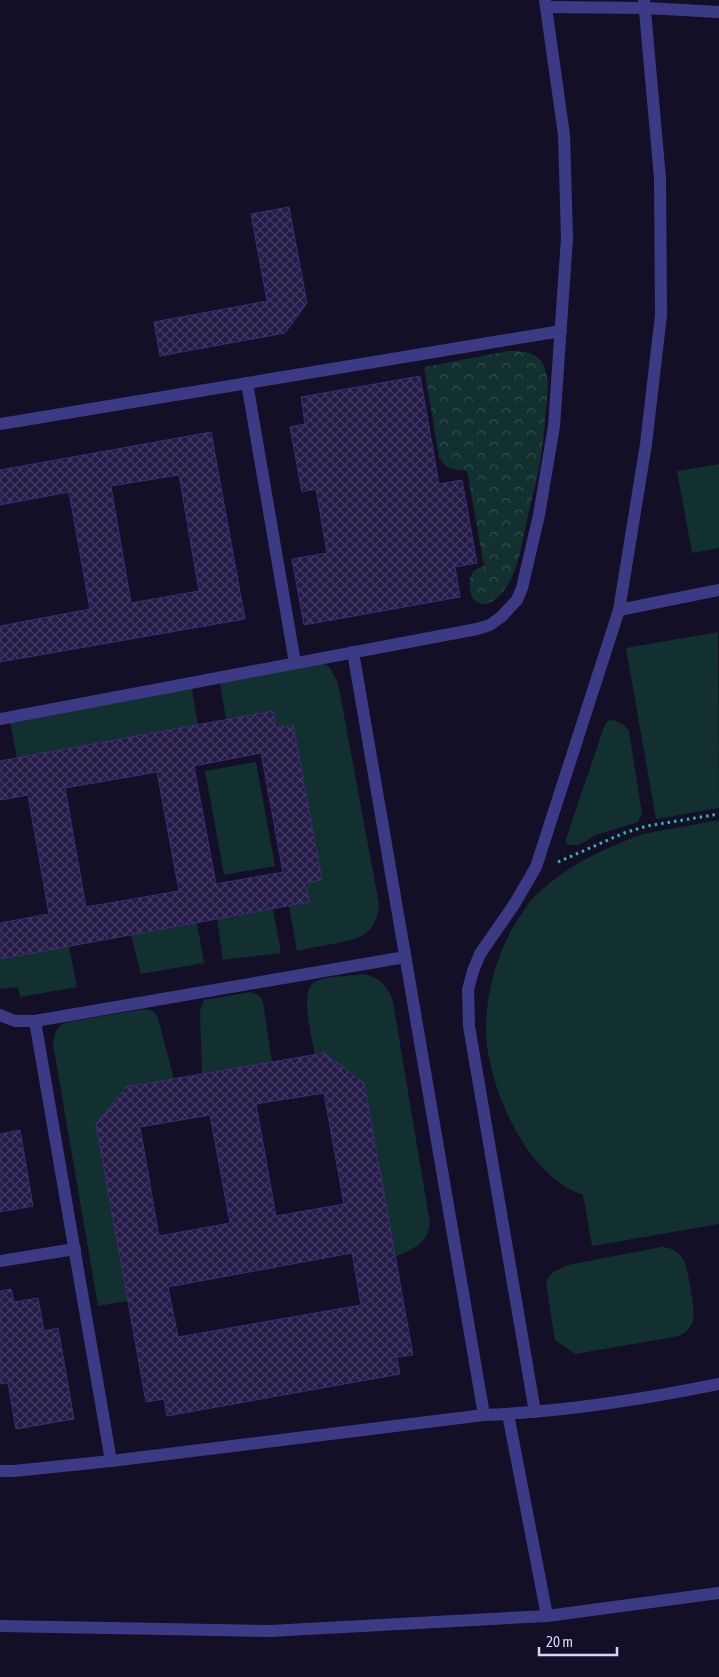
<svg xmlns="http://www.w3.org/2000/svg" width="719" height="1677" viewBox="0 0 719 1677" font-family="'Asap Condensed',sans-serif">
  <defs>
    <pattern id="forest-crowns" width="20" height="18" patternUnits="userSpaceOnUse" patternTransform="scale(1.25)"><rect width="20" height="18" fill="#12302f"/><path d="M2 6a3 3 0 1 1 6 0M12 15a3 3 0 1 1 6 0" fill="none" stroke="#344d4e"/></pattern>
    <pattern id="building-cross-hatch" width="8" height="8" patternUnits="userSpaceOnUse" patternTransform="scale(1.25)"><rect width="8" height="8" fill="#241b47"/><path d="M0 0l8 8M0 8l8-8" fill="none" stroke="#433b63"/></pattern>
  </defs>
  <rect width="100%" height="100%" fill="#130f26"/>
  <!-- green -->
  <g fill="#12302f">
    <polygon points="719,464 719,548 692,553 677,471"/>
    <polygon points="718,632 719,808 656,819 626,648"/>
    <path d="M324,664L330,668L338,683L379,904C376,935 360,939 333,944C321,946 309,948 297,951L289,906L308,902L305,883L322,880L293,725L276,728L273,711L226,719L219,678Z"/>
    <polygon points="191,684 198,725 17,758 9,716"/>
    <path d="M609,720C617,720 624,724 629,731L642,813L638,822L596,835L579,845H570L566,843V839L605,724Z"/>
    <polygon points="256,762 275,866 224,875 205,771"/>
    <path d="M719,820V1224L592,1246L583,1195C555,1186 530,1157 516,1131C503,1107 493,1081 488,1053C481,1009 494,956 518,919C523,913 526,906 531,900C555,875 587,856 620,843C628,840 635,836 644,834C669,828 694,825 719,820Z"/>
    <polygon points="273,909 281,953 223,960 217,919"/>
    <polygon points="197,923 204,963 141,974 131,935"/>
    <polygon points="69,946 77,987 20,997 18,987 0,989 0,959"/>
    <path d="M363,974C380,977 388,986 393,1002L430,1223C427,1246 413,1248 395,1257L364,1083L324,1053L315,1054C312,1039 300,993 313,983C322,976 351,976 363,974Z"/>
    <polygon points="251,992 260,996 263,1002 272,1062 202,1074 200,1011 204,1000"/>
    <path d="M144,1009L153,1011L158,1018L174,1079L126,1087L96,1124L128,1301L98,1306L53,1044C54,1034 57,1025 67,1022Z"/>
    <path d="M661,1247C668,1247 674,1249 679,1254C681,1256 684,1260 685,1263C688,1272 696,1314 693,1321C689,1330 684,1335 674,1337L575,1354L555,1340L546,1283L548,1278L553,1272L568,1265Z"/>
  </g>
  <!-- forest -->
  <path fill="url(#forest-crowns)" d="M508,351C535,350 546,357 548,385C546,413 544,441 539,469C535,487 530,506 526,525C521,548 517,578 500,595C478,618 462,592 473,571L484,566L467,471C454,470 446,469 439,457L424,367Z"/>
  <!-- building -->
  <g fill="url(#building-cross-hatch)" stroke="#3b2d73" fill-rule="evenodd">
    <polygon points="289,207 307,303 285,333 160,356 154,322 267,301 251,214"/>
    <polygon points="420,376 439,484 462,480 477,563 455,567 460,597 304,625 292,559 327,553 316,489 302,492 290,427 305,424 301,397"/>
    <path d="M211,432L245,619L0,662V626L90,609L69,492L0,505V470ZM179,475L199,591L131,603L111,486Z"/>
    <path d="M273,711L276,728L293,725L322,880L305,883L309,902L0,959V923L49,914L28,795L0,800V761ZM261,753L283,872L216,884L194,766ZM157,772L179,891L86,907L65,788Z"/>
    <path d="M324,1053L364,1083L413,1355L397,1357L400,1374L167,1416L164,1399L146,1402L96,1124L126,1087ZM324,1093L344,1204L276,1216L256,1104ZM210,1115L230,1223L159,1236L140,1127ZM352,1253L361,1305L178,1337L168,1287Z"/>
    <polygon points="20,1130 33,1206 0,1212 0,1134"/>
    <polygon points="11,1289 14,1302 38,1298 44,1331 58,1328 74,1419 16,1429 8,1383 0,1384 0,1291"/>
  </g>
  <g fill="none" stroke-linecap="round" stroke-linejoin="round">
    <!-- path -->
    <polyline stroke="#2fb8b0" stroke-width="3" stroke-dasharray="2.5 4" stroke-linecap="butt" points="558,862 624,833 647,826 719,814"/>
    <!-- minor -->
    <g stroke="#3d3a85" stroke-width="12">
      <polyline points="546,7 646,8 719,12"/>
      <polyline points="247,383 295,663"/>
      <polyline points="0,424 561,331"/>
      <polyline points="619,610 719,590"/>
      <polyline points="353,652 484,1415"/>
      <polyline points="0,719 477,629 490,625 501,617 517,600 522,588 539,515 554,426 567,238 564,135 545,0"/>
      <polyline points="0,1015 15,1021 35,1021 405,957"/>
      <polyline points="35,1021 111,1461"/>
      <polyline points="0,1261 75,1249"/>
      <polyline points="535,1412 469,1026 468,990 473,971 480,954 515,903 536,867 619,610 646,444 661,315 660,178 644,0"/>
      <polyline points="508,1414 547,1616"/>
      <path d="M0,1471H14L111,1461L484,1415C564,1412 641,1400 719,1384"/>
      <polyline points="0,1626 270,1631 547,1616 719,1593"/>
    </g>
  </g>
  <!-- scale -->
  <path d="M539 1647v8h78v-8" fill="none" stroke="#d9d4ff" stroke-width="2.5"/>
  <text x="546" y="1647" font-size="15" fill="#d9d4ff" stroke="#130f26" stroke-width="4" paint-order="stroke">20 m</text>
</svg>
